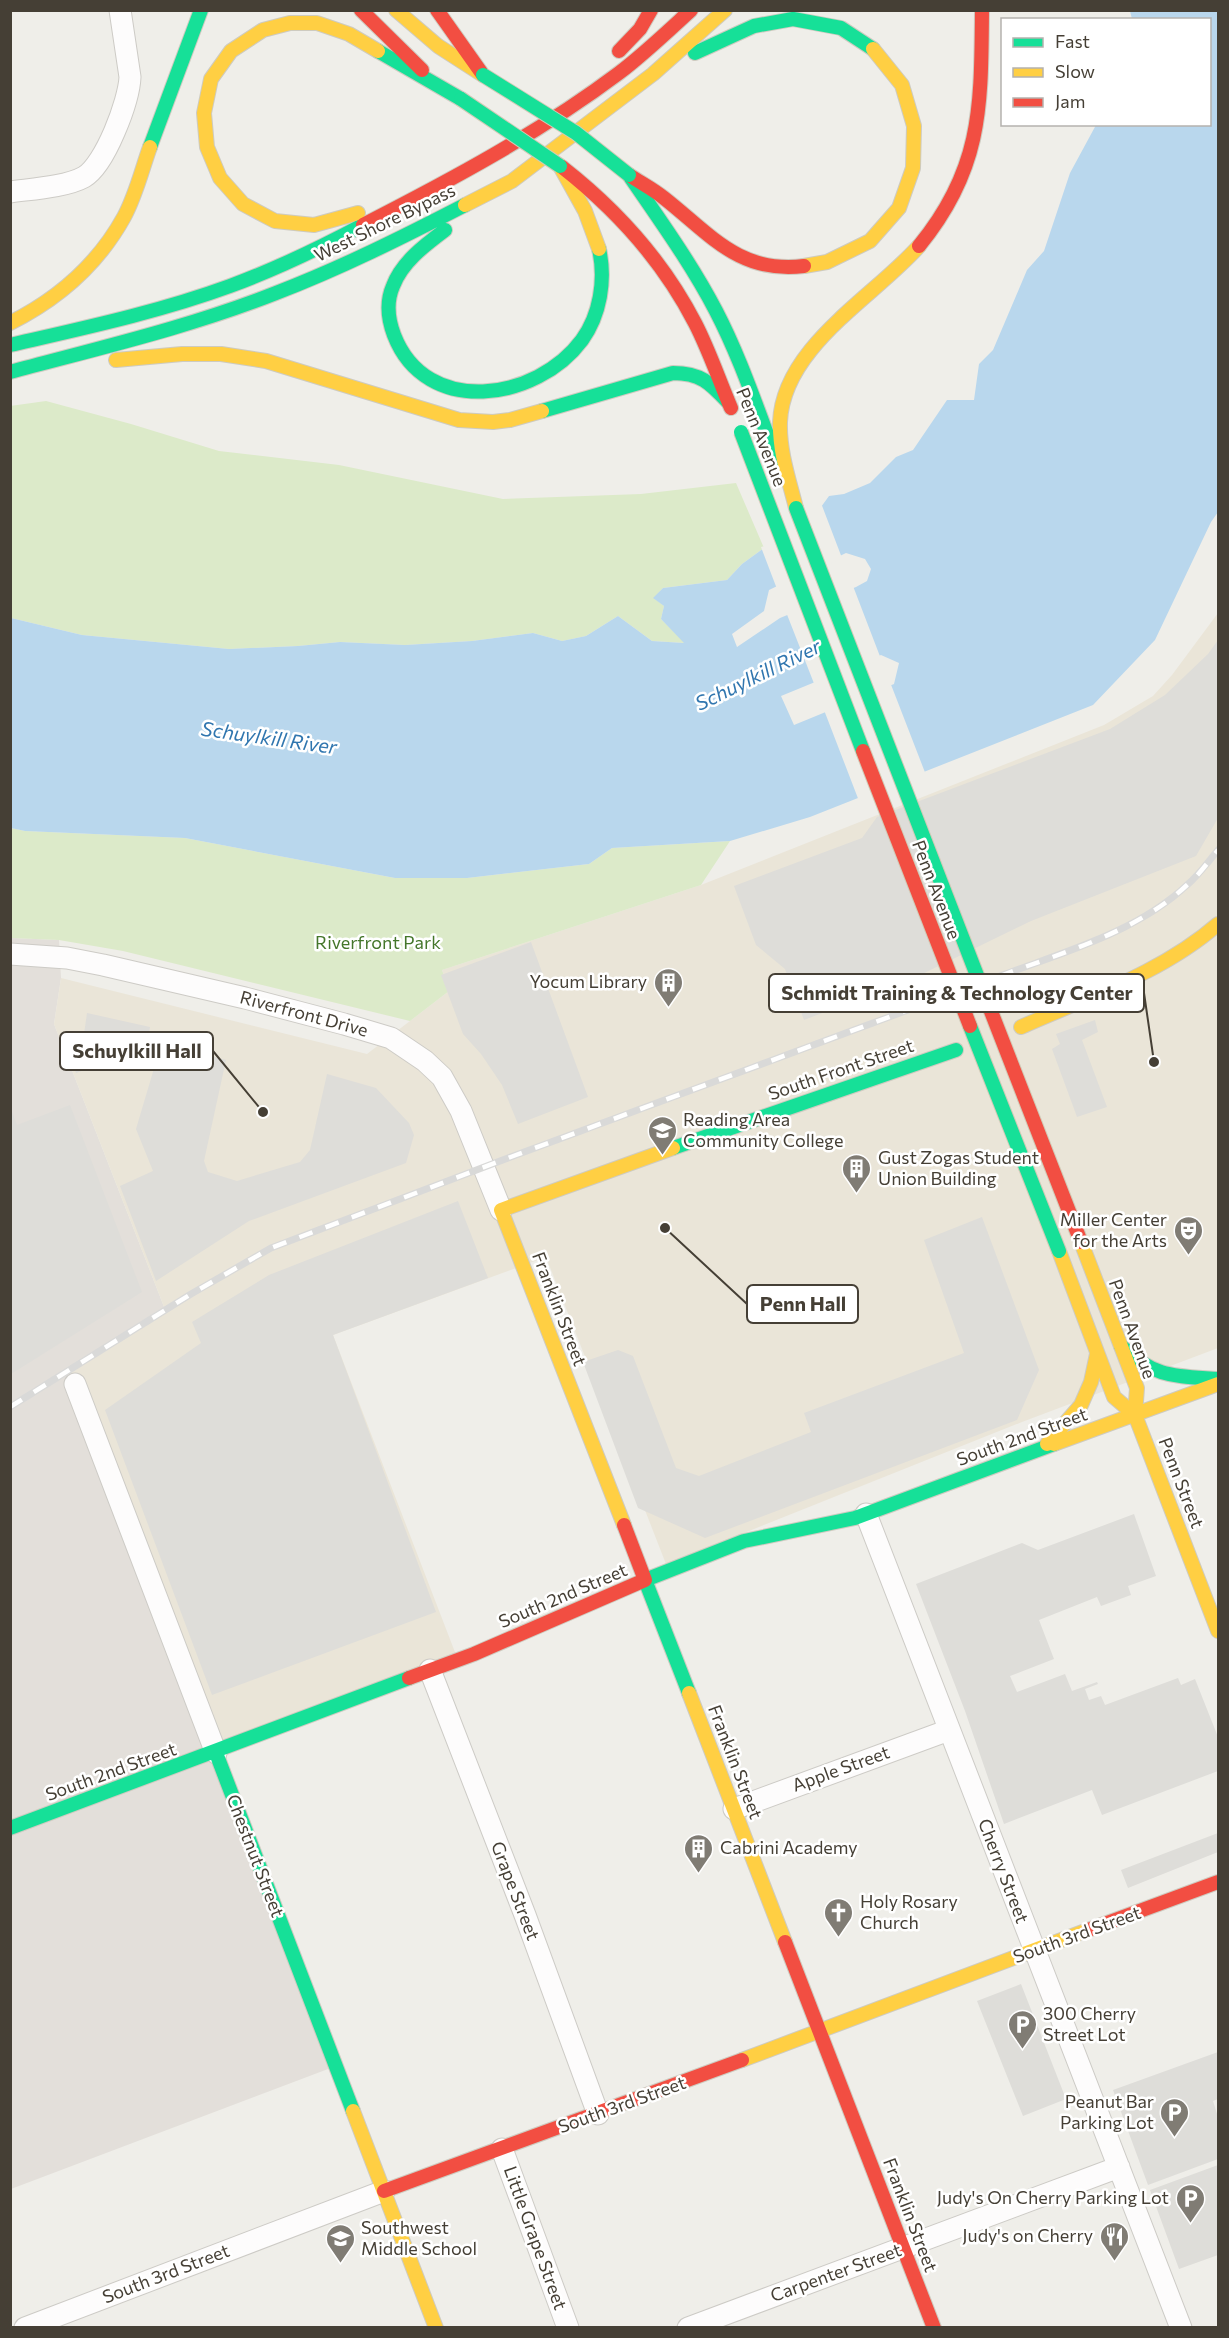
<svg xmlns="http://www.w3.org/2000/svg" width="1229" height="2338" font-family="Commissioner,sans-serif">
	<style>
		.industrial { fill: #e3dfda }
		.education { fill: #eae5d8 }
		.green { fill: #dceac9 }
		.parking { fill: #deddd9 }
		.water { fill: #b9d7ed; fill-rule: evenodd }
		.pier { fill: #efeee9 }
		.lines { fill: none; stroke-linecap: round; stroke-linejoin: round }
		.street-casing { stroke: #cdcbc6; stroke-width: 23 }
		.fast-casing { stroke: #cecbc0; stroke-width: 16 }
		.slow-casing { stroke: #cecbc0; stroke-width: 16 }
		.jam-casing { stroke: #cecbc0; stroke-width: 16 }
		.street { stroke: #fdfcfc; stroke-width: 21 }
		.fast { stroke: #16e098; stroke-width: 14 }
		.slow { stroke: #ffcf43; stroke-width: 14 }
		.jam { stroke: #f24e42; stroke-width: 14 }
		.rail-casing { stroke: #d9d9d8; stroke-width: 7 }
		.rail { stroke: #fff; stroke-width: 4.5; stroke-dasharray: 14; stroke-linecap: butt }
		.fast-bridge-casing { stroke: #d1cab6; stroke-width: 16; stroke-linecap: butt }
		.jam-bridge-casing { stroke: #d1cab6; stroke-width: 16; stroke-linecap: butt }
		.fast-bridge { stroke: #16e098; stroke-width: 14 }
		.jam-bridge { stroke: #f24e42; stroke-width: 14 }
		.labels { text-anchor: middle; stroke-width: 5; stroke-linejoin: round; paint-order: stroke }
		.street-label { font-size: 18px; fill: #453f35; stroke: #fff }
		.park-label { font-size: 18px; fill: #44762a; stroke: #fff }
		.poi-label { font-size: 18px; fill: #453f35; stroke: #fff; text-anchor: start }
		.water-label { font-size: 20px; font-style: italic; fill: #3076af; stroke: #fff }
		.leader { fill: none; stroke: #453f35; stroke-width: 2 }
		.callout-dot { fill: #453f35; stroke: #fff; stroke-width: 2 }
		.callout { fill: #fff; stroke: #453f35; stroke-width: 2 }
		.callout-label { font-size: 20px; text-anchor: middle; font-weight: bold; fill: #453f35 }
	</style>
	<rect width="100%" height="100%" fill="#efeee9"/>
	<path class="industrial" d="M11 938 59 940 61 978 54 1024 166 1312 71 1372 336 2066 11 2189Z"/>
	<path class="education" d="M1218 613V1348L1022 1422 666 1564 546 1257 333 1335 458 1660 216 1753 70 1372 166 1312 54 1024 61 978 367 1054 449 991 442 970 701 885 1104 725 1153 696 1172 675Z"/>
	<path class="green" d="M46 401 131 424 219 451 339 465 503 499 641 494 736 483 764 548 742 564 727 580 663 588 654 598 664 606 661 619 685 643 652 641 618 616 586 636 562 641 533 633 472 641 405 645 340 642 298 646 229 649 82 635 11 618 10 406Z
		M11 828 25 831 185 838 395 878H467L589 864 612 848 730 841 701 885 442 970 449 991 410 1021 123 951 59 940 11 938Z"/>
	<path class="parking" d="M1218 640V818L1196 856 1031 921 914 978 804 1020 785 969 756 945 734 886 862 838 877 817 1110 729 1165 695 1208 654Z
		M531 942 588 1097 518 1124 502 1085 481 1054 463 1034 441 975Z
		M87 1013 150 1027 148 1039 226 1060 204 1161 208 1172 237 1181 300 1162 310 1150 327 1074 376 1088 409 1123 414 1135 406 1163 249 1221 156 1281 120 1186 153 1171 136 1129 155 1065 124 1055 76 1073 64 1042 84 1034Z
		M1095 1020 1098 1032 1082 1040 1107 1107 1077 1117 1052 1049 1060 1044 1056 1034Z
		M70 1105 142 1292 11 1374V1109L17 1125Z
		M458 1201 488 1278 333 1335 436 1612 212 1695 105 1410 201 1343 192 1322 269 1275Z
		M982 1217 1039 1370 1017 1420 705 1538 638 1508 583 1362 618 1350 633 1356 676 1468 699 1476 811 1432 804 1413 964 1353 924 1240Z
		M1134 1514 1156 1576 1128 1586 1131 1595 1101 1606 1097 1597 1039 1620 1054 1659 1010 1676 1017 1692 1065 1674 1072 1691 1097 1682 1098 1684 1085 1689 1089 1700 1101 1696 1105 1705 1178 1678 1181 1685 1195 1679 1218 1737V1771L1102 1815 1092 1790 1004 1824 965 1711 916 1584 1022 1543 1038 1550Z
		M1218 1833V1852L1128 1888 1121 1870Z
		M1021 1984 1066 2099 1023 2116 977 2001Z
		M1218 2052V2099L1213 2101 1218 2117V2159L1148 2185 1113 2090Z
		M1218 2165V2255L1179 2269 1150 2190Z"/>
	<path class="water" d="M1130 11H1218V512L1211 522 1155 640 1093 705 810 817 730 841 612 848 589 864 467 878H395L185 838 25 831 11 828V618L82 635 229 649 298 646 340 642 405 645 472 641 533 633 562 641 586 636 618 616 652 641 684 643 661 619 664 606 653 598 663 588 727 580 742 564 764 548 795 543 829 496 844 494 870 483 896 457 913 450 947 400H974L979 364 993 350 1027 270 1044 251 1070 173 1096 125 1210 124V20L1132 19ZM846 553 865 559 871 569 867 581 856 587 780 618 737 647 732 634 764 611 769 590ZM881 655 899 663 894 684 794 725 781 696Z"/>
	<path class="pier" d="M821 503 842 558 777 589 761 547 794 540Z
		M853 586 881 659 815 686 786 612Z
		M890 682 926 775 859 801 824 710Z"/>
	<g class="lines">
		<defs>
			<path id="street" d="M10 192C31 189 66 187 84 177 105 165 129 101 130 77L120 10
				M10 954 67 958 103 965 245 998 344 1024 391 1038 425 1061 442 1077 461 1111 501 1210
				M75 1384 216 1753
				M866 1514 1181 2328
				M430 1670 525 1915 598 2114
				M734 1809 949 1730
				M502 2149 568 2328
				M25 2328 384 2191
				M688 2328 1119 2167"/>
			<path id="fast" d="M378 51 461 99
				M695 53 754 26 793 19 841 28 873 49
				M150 147 201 10
				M629 175C659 219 691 263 716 311 742 361 759 415 780 468
				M445 230C425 245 402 262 393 286 386 302 388 319 394 335 426 418 537 401 582 340 600 315 606 280 599 249
				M10 345C84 328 159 312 230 286 276 269 320 248 363 225
				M10 372C99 348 190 327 276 293 341 268 403 237 465 205
				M542 411 673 373C701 373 710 383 728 402
				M673 1148 956 1050
				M1121 1346C1154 1378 1175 1376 1218 1379
				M689 1693 645 1580 744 1541 855 1518 1054 1444
				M216 1753 353 2111
				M10 1828 409 1678"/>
			<path id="slow" d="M396 10 438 46 483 75
				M560 166 585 211 599 249
				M465 205 512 181 653 74 725 10
				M358 213 314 225 275 221 243 204 220 178 207 147 204 113 211 79 231 51 263 30 290 23H317L349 34 378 51
				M804 266 827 262 870 241 899 208 913 168 914 126 902 85 873 49
				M10 323C58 299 98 264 124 217 136 195 142 169 150 147
				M116 360 182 354H221L266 361 459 420 493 422 510 420 542 411
				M796 508C789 480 779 451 780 422 783 347 874 297 919 246
				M1021 1027C1088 997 1162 973 1218 924
				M1081 1242 1137 1388 1135 1415 1218 1631
				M1059 1251 1114 1397 1135 1415
				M1047 1444 1081 1405 1091 1382 1097 1354
				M1054 1444 1218 1384
				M624 1525 501 1210 673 1148
				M689 1693 785 1942
				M742 2060 1088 1930
				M353 2111 436 2328"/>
			<path id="jam" d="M361 10 422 70
				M437 10 483 75
				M619 51 640 29 651 10
				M562 167C617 210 663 261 695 323 709 350 719 380 731 408
				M629 175C641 183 653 189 664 198 710 234 739 274 804 266
				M363 225C451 180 539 133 619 73 644 54 667 32 691 10
				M919 246C983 168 981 105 982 10
				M409 1678 474 1654 645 1580 624 1525
				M1088 1930 1218 1882
				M785 1942 934 2328
				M384 2191 742 2060"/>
		</defs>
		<use href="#street" class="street-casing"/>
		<use href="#fast" class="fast-casing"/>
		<use href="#slow" class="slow-casing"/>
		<use href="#jam" class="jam-casing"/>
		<use href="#street" class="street"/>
		<use href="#fast" class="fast"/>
		<use href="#slow" class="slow"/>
		<use href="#jam" class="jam"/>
		<defs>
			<path id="rail" d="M1000 976C1064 952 1137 932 1187 885 1199 875 1208 862 1218 850
				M10 1407 191 1294 271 1248 516 1155 935 1000"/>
		</defs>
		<use href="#rail" class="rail-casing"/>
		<use href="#rail" class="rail"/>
		<defs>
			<path id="fast-bridge" d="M483 75 576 133 629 175
				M461 99 560 166
				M741 432 863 751
				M796 508 985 996
				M970 1026 1059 1251"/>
			<path id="jam-bridge" d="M863 751 970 1026
				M985 996 1081 1242"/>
		</defs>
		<use href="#fast-bridge" class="fast-bridge-casing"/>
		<use href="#jam-bridge" class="jam-bridge-casing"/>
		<use href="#fast-bridge" class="fast-bridge"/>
		<use href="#jam-bridge" class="jam-bridge"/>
	</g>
	<defs>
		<symbol id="building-pin" viewBox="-11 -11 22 30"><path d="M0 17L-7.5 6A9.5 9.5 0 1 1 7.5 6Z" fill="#807c74" stroke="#fff"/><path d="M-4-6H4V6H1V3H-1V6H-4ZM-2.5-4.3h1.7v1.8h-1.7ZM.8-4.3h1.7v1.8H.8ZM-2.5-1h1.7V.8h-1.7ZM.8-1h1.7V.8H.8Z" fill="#fff"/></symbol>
		<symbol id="university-pin" viewBox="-11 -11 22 30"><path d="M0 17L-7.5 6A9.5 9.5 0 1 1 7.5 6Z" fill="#807c74" stroke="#fff"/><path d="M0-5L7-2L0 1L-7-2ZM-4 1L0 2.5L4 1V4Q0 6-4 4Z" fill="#fff"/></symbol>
		<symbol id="theatre-pin" viewBox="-11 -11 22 30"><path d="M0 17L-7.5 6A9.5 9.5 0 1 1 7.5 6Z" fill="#807c74" stroke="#fff"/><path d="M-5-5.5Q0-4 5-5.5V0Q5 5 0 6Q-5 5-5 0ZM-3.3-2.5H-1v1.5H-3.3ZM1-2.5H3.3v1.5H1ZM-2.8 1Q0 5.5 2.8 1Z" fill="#fff"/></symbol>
		<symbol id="church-pin" viewBox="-11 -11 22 30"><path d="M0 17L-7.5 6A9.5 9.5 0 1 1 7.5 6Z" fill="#807c74" stroke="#fff"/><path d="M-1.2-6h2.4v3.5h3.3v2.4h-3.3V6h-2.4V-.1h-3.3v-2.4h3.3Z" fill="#fff"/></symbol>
		<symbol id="parking-pin" viewBox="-11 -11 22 30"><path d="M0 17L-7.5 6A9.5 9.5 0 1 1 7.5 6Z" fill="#807c74" stroke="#fff"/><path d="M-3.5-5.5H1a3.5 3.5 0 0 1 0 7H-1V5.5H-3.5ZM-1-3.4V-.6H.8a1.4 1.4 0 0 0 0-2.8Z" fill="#fff"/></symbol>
		<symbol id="restaurant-pin" viewBox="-11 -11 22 30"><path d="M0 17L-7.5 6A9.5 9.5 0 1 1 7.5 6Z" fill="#807c74" stroke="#fff"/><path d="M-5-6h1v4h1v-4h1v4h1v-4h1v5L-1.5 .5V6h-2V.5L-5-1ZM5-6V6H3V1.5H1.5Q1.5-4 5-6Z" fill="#fff"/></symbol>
		<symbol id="school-pin" viewBox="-11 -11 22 30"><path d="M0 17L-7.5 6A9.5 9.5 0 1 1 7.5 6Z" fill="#807c74" stroke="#fff"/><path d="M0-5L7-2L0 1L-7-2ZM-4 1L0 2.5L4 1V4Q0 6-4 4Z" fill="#fff"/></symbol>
	</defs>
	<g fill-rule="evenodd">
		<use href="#building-pin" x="652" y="966" width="33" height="45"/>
		<use href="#university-pin" x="646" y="1114" width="33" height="45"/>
		<use href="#building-pin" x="840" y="1152" width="33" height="45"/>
		<use href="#theatre-pin" x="1172" y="1214" width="33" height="45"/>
		<use href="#building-pin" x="682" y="1832" width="33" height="45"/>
		<use href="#church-pin" x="822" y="1896" width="33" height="45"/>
		<use href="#parking-pin" x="1006" y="2008" width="33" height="45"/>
		<use href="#parking-pin" x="1158" y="2096" width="33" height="45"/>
		<use href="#parking-pin" x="1174" y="2182" width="33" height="45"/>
		<use href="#restaurant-pin" x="1098" y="2220" width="33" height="45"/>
		<use href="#school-pin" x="324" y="2222" width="33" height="45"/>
	</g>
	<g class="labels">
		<g class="street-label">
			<text transform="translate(385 223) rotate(-26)" y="6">West Shore Bypass</text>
			<text transform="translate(761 437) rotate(68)" y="6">Penn Avenue</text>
			<text transform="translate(936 890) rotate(69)" y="6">Penn Avenue</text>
			<text transform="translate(304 1014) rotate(15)" y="6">Riverfront Drive</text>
			<text transform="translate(841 1070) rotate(-19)" y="6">South Front Street</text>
			<text transform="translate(559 1309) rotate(69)" y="6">Franklin Street</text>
			<text transform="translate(1132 1329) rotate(70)" y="6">Penn Avenue</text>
			<text transform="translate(1022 1437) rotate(-20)" y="6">South 2nd Street</text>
			<text transform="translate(1181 1483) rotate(69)" y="6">Penn Street</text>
			<text transform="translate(563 1596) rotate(-23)" y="6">South 2nd Street</text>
			<text transform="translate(735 1762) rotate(69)" y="6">Franklin Street</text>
			<text transform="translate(841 1769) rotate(-20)" y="6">Apple Street</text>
			<text transform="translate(111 1772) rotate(-20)" y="6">South 2nd Street</text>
			<text transform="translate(255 1856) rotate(69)" y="6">Chestnut Street</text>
			<text transform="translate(1003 1871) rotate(69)" y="6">Cherry Street</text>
			<text transform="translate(515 1891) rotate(69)" y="6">Grape Street</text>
			<text transform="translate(1077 1935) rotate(-20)" y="6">South 3rd Street</text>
			<text transform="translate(622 2105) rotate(-20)" y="6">South 3rd Street</text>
			<text transform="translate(910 2215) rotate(69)" y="6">Franklin Street</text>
			<text transform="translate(535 2238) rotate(70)" y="6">Little Grape Street</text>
			<text transform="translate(836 2273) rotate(-20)" y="6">Carpenter Street</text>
			<text transform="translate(166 2274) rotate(-21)" y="6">South 3rd Street</text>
		</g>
		<g class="park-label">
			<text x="378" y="949">Riverfront Park</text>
		</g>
		<g class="poi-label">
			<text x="647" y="988" text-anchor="end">Yocum Library</text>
			<text x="683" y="1126">Reading Area<tspan x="683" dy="21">Community College</tspan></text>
			<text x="878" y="1164">Gust Zogas Student<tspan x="878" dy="21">Union Building</tspan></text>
			<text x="1167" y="1226" text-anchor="end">Miller Center<tspan x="1167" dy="21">for the Arts</tspan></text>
			<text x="720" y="1854">Cabrini Academy</text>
			<text x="860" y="1908">Holy Rosary<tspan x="860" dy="21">Church</tspan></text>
			<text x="1043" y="2020">300 Cherry<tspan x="1043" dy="21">Street Lot</tspan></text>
			<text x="1154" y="2108" text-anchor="end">Peanut Bar<tspan x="1154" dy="21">Parking Lot</tspan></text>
			<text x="1169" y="2204" text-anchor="end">Judy's On Cherry Parking Lot</text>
			<text x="361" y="2234">Southwest<tspan x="361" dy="21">Middle School</tspan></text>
			<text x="1093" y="2242" text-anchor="end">Judy's on Cherry</text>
		</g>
		<g class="water-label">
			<text transform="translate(758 675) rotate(-26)" y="7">Schuylkill River</text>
			<text transform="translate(269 738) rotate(8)" y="7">Schuylkill River</text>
		</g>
	</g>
	<path class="leader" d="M1154 1062L1144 993M263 1112L213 1051M665 1228L747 1304"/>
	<g class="callout-dot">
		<circle cx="1154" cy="1062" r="6"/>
		<circle cx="263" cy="1112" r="6"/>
		<circle cx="665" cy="1228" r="6"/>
	</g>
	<g class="callout">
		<rect x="769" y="974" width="375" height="38" rx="6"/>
		<rect x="60" y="1032" width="153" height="38" rx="6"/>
		<rect x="747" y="1285" width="111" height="38" rx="6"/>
	</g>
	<g class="callout-label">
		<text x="957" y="1000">Schmidt Training &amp; Technology Center</text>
		<text x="137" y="1058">Schuylkill Hall</text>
		<text x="803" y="1311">Penn Hall</text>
	</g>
	<rect width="1229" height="2338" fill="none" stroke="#453f35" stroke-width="24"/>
	<rect x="1001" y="18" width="210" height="108" fill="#ffffff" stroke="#b5b2ae" stroke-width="1.5"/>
	<rect x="1013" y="38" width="30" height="9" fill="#16e098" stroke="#b5b2ae" stroke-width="1.5"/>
	<text x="1055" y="48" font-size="18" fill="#453f35">Fast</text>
	<rect x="1013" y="68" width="30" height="9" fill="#ffcf43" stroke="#b5b2ae" stroke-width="1.5"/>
	<text x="1055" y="78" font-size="18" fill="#453f35">Slow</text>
	<rect x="1013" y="98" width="30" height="9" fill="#f24e42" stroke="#b5b2ae" stroke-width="1.5"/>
	<text x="1055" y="108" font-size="18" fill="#453f35">Jam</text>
</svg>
